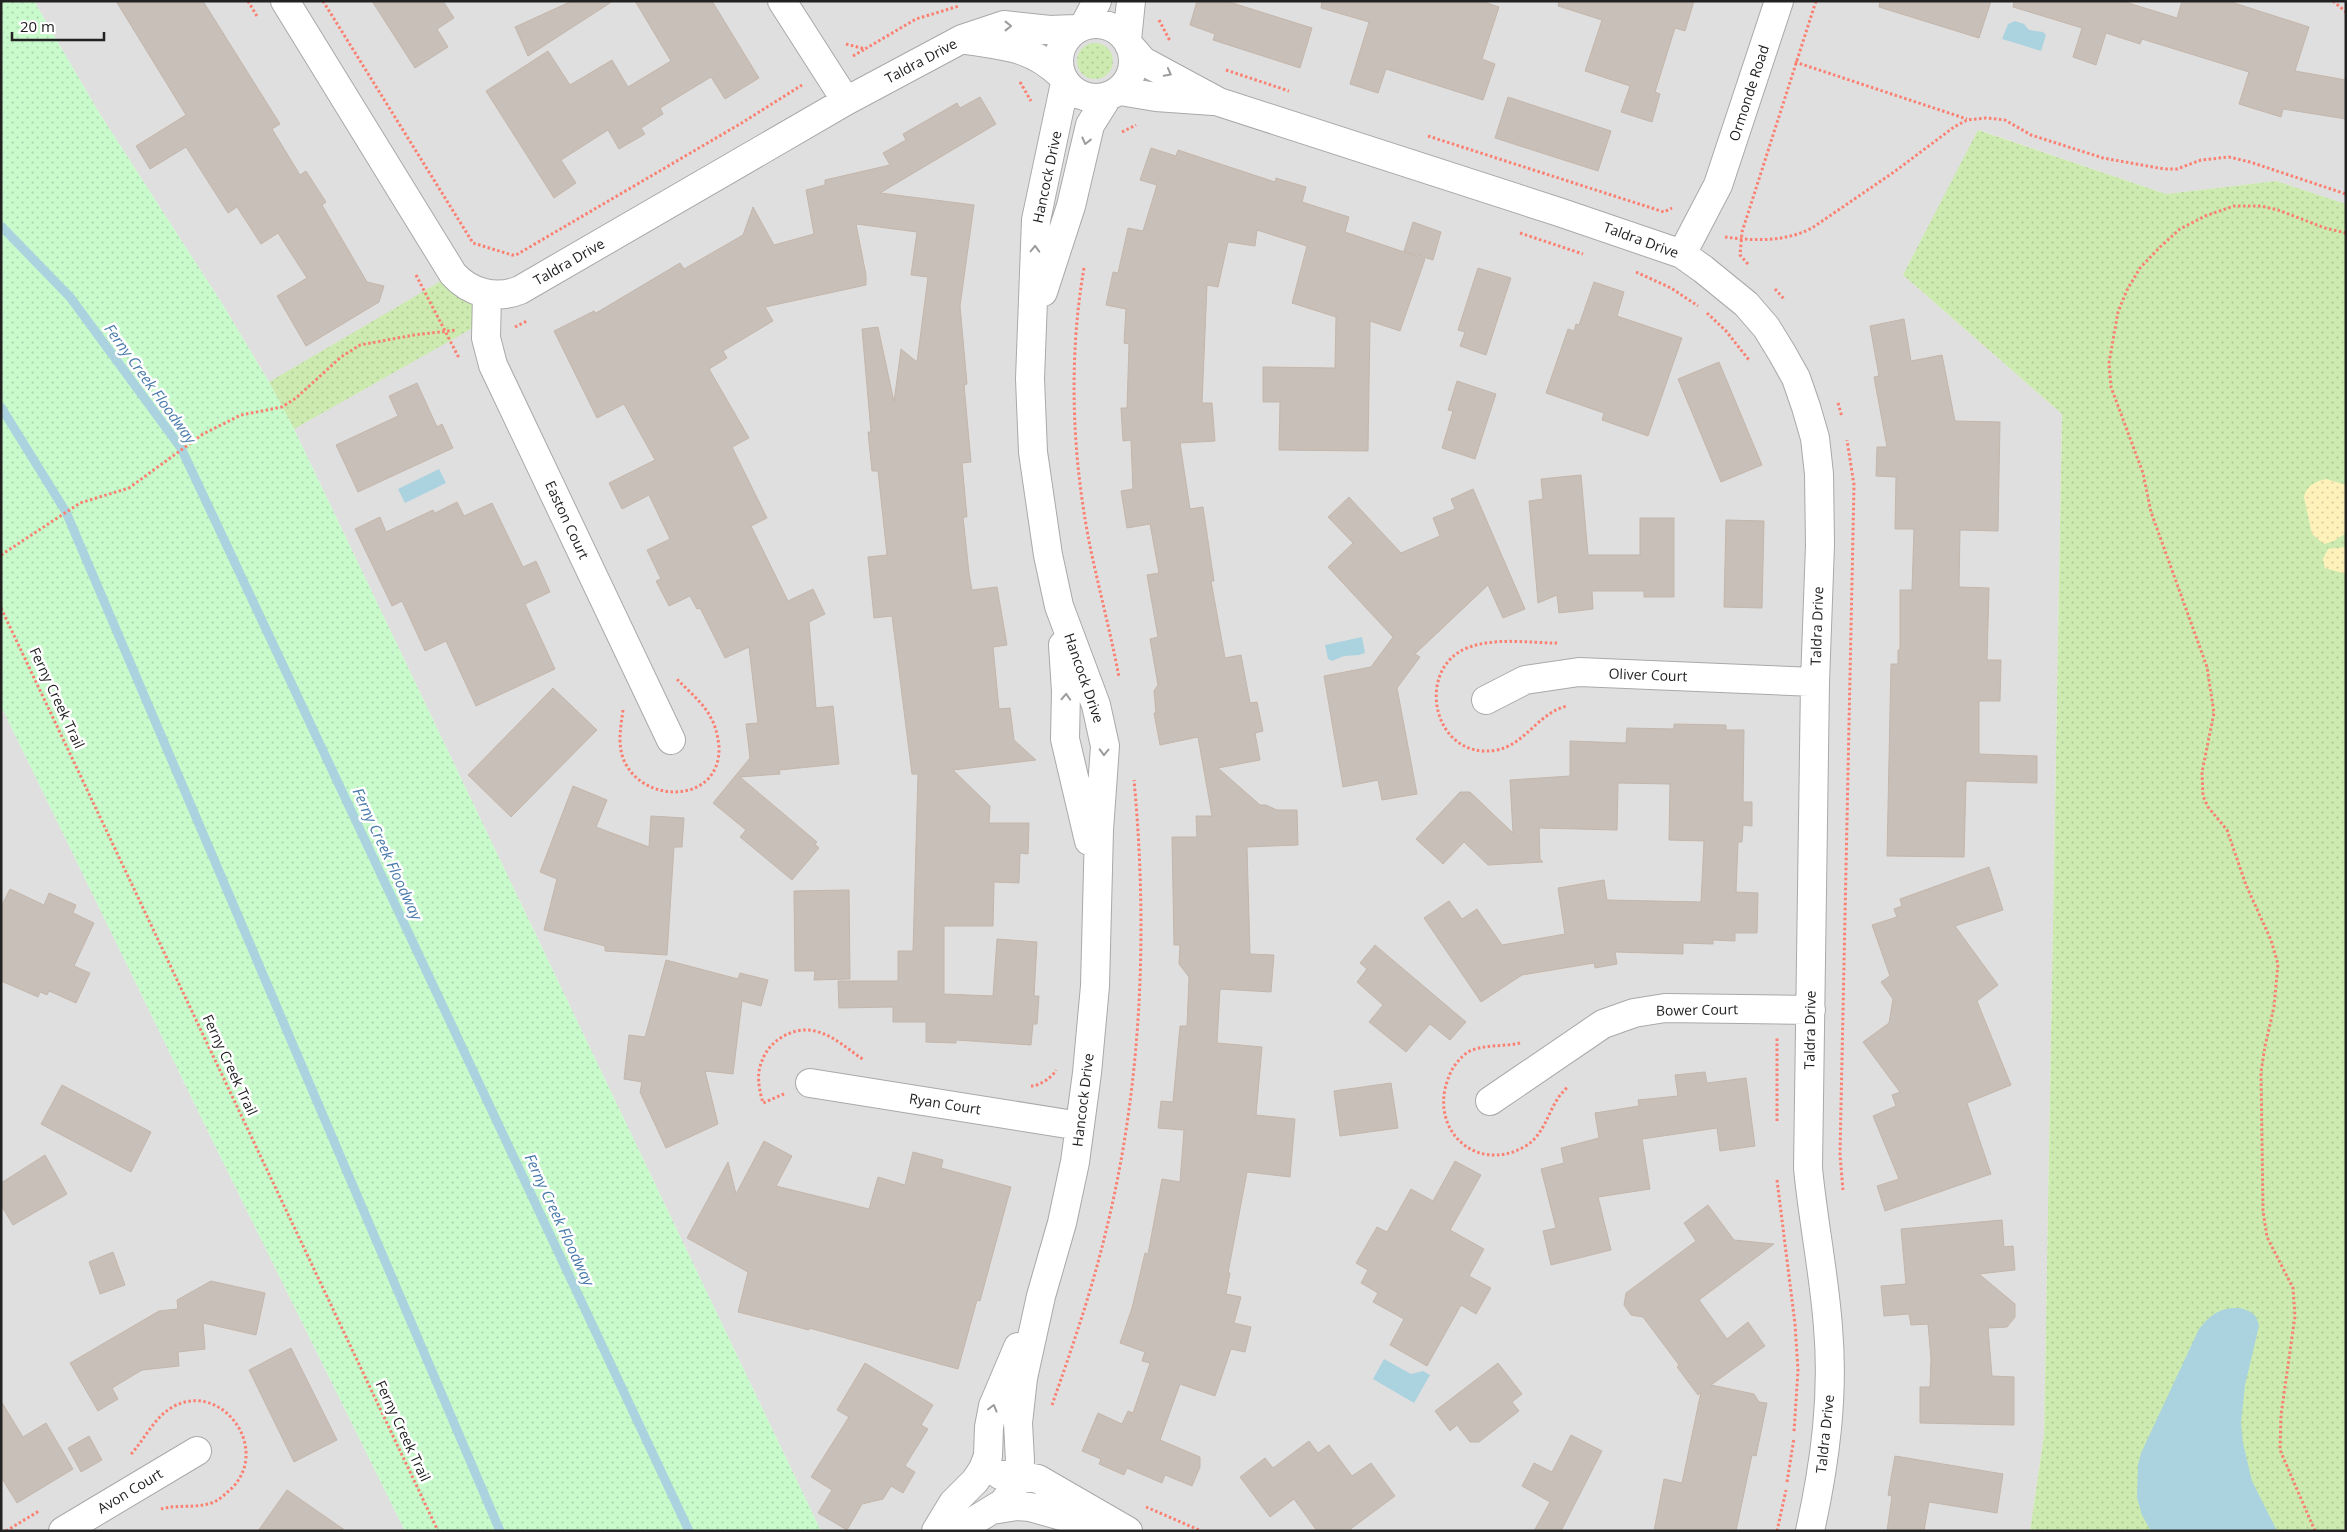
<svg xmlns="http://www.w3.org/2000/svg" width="2347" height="1532" font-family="'Open Sans',sans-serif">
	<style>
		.residential { fill: #e0dfdf }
		.grass { fill: url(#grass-dots) }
		.sand { fill: url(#sand-dots) }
		.park { fill: url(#park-dots) }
		.water { fill: #aad3df }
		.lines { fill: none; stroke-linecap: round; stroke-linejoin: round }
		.stream { stroke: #aad3df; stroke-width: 9 }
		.building { fill: #c7bfb8; stroke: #c4b6ab }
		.street-casing { stroke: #a9a9a9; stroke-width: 30 }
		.path { stroke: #fa8072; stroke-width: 3; stroke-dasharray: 2.5 2.5; stroke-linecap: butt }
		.street { stroke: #fff; stroke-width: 28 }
		.oneway { stroke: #9c9c9c }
		.labels { text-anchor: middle; stroke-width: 5; stroke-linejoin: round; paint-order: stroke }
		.street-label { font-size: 14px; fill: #222; stroke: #fff }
		.water-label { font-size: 15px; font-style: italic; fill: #4a7aab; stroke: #fff }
	</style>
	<defs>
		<pattern id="grass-dots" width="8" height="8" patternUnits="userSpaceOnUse" patternTransform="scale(1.25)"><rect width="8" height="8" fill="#cdebb0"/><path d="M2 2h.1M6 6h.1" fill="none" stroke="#b0c997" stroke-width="1.8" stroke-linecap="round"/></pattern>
		<pattern id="sand-dots" width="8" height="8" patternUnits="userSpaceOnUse" patternTransform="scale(1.25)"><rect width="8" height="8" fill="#fff1ba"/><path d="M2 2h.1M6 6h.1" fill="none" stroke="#dacea0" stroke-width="1.8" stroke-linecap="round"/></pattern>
		<pattern id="park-dots" width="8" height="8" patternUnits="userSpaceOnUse" patternTransform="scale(1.25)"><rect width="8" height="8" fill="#c8facc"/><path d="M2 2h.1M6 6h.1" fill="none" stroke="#acd6af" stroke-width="1.8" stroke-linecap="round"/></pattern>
	</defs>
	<rect width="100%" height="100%" fill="#f2efe9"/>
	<path class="residential" d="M34 1H2346V204L2276 181 2166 194 1979 130 1903 275 2062 414 2044 1435 2030 1531H821L294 429 269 382 223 305 98 111Z
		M1 706 219 1154 405 1531H1Z"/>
	<path class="grass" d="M1077 61a18 18 0 1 1 36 0a18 18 0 1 1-36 0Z
		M1978 130 2166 194 2276 181 2346 204V1531H2030L2044 1435 2062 414 1903 275Z
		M453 274 485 321 294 429 269 382Z"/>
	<path class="sand" d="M2326 479 2346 485V533L2334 541 2324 544 2312 534 2304 497C2306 486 2316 481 2326 479Z
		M2346 547V574L2325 568 2323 559 2328 549Z"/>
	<path class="park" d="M1 1H34L98 111 223 305 269 382 294 429 821 1531H405L219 1154 1 706Z"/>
	<path class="water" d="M2015 21 2024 24 2029 30 2043 32 2046 35 2041 51 2002 39 2008 24Z
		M439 469 446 483 405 503 398 489Z
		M1362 637 1365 653 1359 655 1344 656 1332 661 1328 659 1325 645Z
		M2240 1308C2251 1311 2257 1314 2259 1326L2245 1385 2241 1423 2243 1443 2252 1481 2277 1531H2151L2142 1515 2137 1498 2138 1465 2141 1453 2199 1329C2211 1314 2220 1307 2240 1308Z
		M1384 1359 1411 1374 1423 1371 1430 1375 1414 1403 1373 1379Z"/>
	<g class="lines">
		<path class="stream" d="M1 226 70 297 181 448 689 1531
			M1 407 66 512 500 1531"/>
	</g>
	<path class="building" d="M116 1H203L280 124 272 129 300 175 306 171 326 202 322 205 367 282 384 286 379 302 306 346 277 296 307 278 278 233 261 244 237 207 228 213 186 147 150 169 136 146 186 115Z
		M372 1H443L454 18 437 29 448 47 415 68Z
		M572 1H613L528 56 515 27Z
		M635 1H712L759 78 725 99 711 77 660 108 663 114 641 128 645 134 619 149 608 130 561 160 576 183 554 198 486 91 548 51 570 85 612 60 628 87 671 61Z
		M1197 1H1226L1312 28 1300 68 1213 40 1215 34 1190 25Z
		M1322 1H1481L1499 7 1482 59 1495 64 1483 100 1386 69 1378 93 1350 84 1369 22 1321 8Z
		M1559 1H1694L1685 31 1675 28 1655 92 1660 94 1652 122 1621 112 1630 86 1585 71 1602 20 1558 6Z
		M1880 1H1991L1979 38 1879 7Z
		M2014 1H2122L2177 18 2182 1H2228L2309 27 2295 71 2346 80V119L2283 109 2281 117 2239 104 2249 72 2142 39 2140 44 2106 33 2096 65 2073 57 2082 28 2013 7Z
		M980 97 996 124 880 193 974 205 960 306 967 384 964 385 971 462 962 463 967 517H963L969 573 972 590 997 587 1007 645 993 647 999 709 1010 708 1014 740 1036 760 953 770 990 806 989 823H1029L1028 854 1020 853 1019 883 994 882 993 926H944V994L993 996 997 939 1037 942 1034 996H1039L1037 1024H1033L1031 1045 956 1040V1043L926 1042V1022H893V1007L839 1008 838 981H898V951H913L918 774H912L892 616 874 618 868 557 887 555 878 471H872L868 432H871L862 329 878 327 894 402 901 349 917 362 928 277 911 275 917 232 856 224 866 275V285L765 307 773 321 723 351 727 358 709 369 749 438 732 447 767 518 751 526 788 601 813 589 825 614 809 622 816 708 833 706 839 764 779 770 780 774 740 777 817 842 815 844 819 848 792 880 740 837 746 830 713 803 750 758 746 724 758 723 749 647 725 658 700 608 697 609 690 596 669 606 656 581 661 579 647 550 670 539 649 495 622 509 609 483 655 460 624 404 597 418 554 331 594 311 596 313 680 263 684 269 743 235 753 207 774 245 814 234 806 190 825 185V180L890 165 883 153 906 140 903 134 957 103 960 108Z
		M1508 97 1611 131 1598 171 1495 138Z
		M1151 148 1176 156 1178 150 1275 182 1276 178 1306 187 1302 202 1349 217 1345 232 1425 259 1400 331 1370 321 1368 451 1279 450 1280 402H1263V367L1335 368 1336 317 1292 303 1307 246 1257 230 1255 246 1228 242 1218 287 1207 285 1202 403H1212L1215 441 1180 443 1190 509 1203 507 1214 581H1211L1225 658 1241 655 1250 703 1257 702 1263 731 1255 733 1260 760 1218 768 1260 805H1266L1277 810H1297L1298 845 1247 847 1250 954 1274 955 1271 992 1220 989 1217 1043 1262 1047 1256 1115 1295 1119 1290 1177 1247 1172 1228 1273H1230L1226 1294 1241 1297 1234 1323 1251 1327 1245 1352 1231 1349 1215 1396 1180 1384 1160 1440 1200 1457V1467L1192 1486 1165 1475 1162 1483 1127 1468 1124 1475 1099 1464 1101 1459 1082 1451 1098 1413 1122 1424 1128 1411 1133 1413 1150 1363 1142 1361 1145 1352 1120 1343 1132 1308 1145 1253 1148 1254 1162 1179 1180 1182 1184 1130 1158 1128 1161 1101 1173 1102 1180 1026H1187L1189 977 1179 964 1180 945H1174L1172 837H1197L1196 816H1212L1198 737 1160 745 1154 713H1156L1154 691 1158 685 1150 639 1158 637 1147 575 1159 573 1150 524 1127 528 1121 491 1133 489 1131 440 1123 441 1121 408H1127L1129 344 1124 343 1126 309 1106 305 1113 272 1118 273 1128 228 1143 231 1157 185 1140 180Z
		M1413 222 1441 232 1433 260 1404 251Z
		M1478 268 1511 278 1486 355 1460 346 1465 332 1458 330Z
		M1594 282 1624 292 1617 316 1682 338 1648 436 1602 420 1604 413 1546 393 1568 329 1574 331 1576 324 1579 325Z
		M1904 319 1911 361 1942 355 1955 421 2000 422 1998 531 1960 530 1959 587 1989 588 1987 660H2001L2000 701H1979V754L2037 756V783L1966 781 1964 857 1887 856 1891 664H1898V650H1900V590H1912L1914 529H1895L1896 477 1876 476 1877 447H1887L1874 377 1879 376 1870 326Z
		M1719 362 1762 465 1721 482 1678 379Z
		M1457 381 1496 394 1475 459 1442 448 1453 411 1448 410Z
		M417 383 437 427 442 424 453 448 358 492 336 445 398 416 389 396Z
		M1581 475 1588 555H1640V518H1674V597H1644V591H1592L1593 609 1559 613 1557 595 1538 603 1529 501 1543 499 1541 479Z
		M1473 489 1525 609 1503 618 1488 585 1415 654 1420 657 1397 688 1417 794 1382 800 1378 780 1343 787 1324 676 1371 667 1393 637 1328 567 1353 543 1328 517 1349 497 1401 553 1440 536 1433 518 1455 509 1451 499Z
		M457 502 464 516 492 503 523 567 536 561 550 592 525 604 555 669 476 706 446 641 425 651 402 601 392 606 355 529 380 517 386 532 433 510 435 513Z
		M1726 520 1764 521 1762 608 1724 607Z
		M553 688 597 730 511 817 468 775Z
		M1674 724 1726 725V730H1744L1743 802H1752V826L1743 825 1742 842H1738L1736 892 1758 893 1757 933H1735V941L1713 940V944L1683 943V954L1615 952 1617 964 1595 968 1594 963 1522 975 1481 1002 1424 918 1449 901 1462 919 1477 909 1502 945 1565 934 1558 888 1604 880 1607 900 1701 902 1704 841 1669 840 1670 784 1618 783 1617 830 1539 828 1540 859 1543 862 1488 865 1464 842 1443 864 1416 839 1460 792H1470L1513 833 1510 780 1570 776V741L1626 743 1627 728 1674 729Z
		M573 786 607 800 596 827 649 847 651 816 684 818 682 847H674L667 955 605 951V946L544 930 557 879 540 872Z
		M1989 867 2003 910 1955 926 1998 985 1977 1001 2011 1085 1967 1103 1991 1174 1885 1211 1877 1186 1899 1179 1873 1116 1896 1106 1892 1095 1900 1092 1863 1042 1889 1023 1893 999 1881 982 1890 976 1872 925 1897 917 1894 909 1902 906 1900 899Z
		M10 889 44 905 49 893 76 905 73 913 94 923 74 966 90 973 76 1003 49 991 47 995 40 992 38 997 1 981V907Z
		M849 890 850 979 814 980 815 971H795L794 891Z
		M1375 945 1466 1022 1450 1040 1430 1024 1406 1052 1369 1022 1383 1005 1357 982 1367 969 1360 963Z
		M666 960 738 979 740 973 768 980 761 1006 742 1001 733 1074 705 1071 718 1124 666 1148 640 1092 642 1082 624 1079 629 1035 645 1037Z
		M1705 1072 1707 1083 1746 1078 1755 1146 1720 1151 1717 1128 1642 1139 1650 1189 1598 1197 1611 1250 1551 1265 1543 1231 1556 1228 1541 1169 1564 1163 1561 1148 1599 1138 1595 1113 1639 1106 1638 1100 1678 1096 1675 1075Z
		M1391 1083 1398 1128 1340 1136 1334 1091Z
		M62 1085 151 1132 131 1172 41 1124Z
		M764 1141 792 1156 776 1186 869 1209 878 1177 905 1185 913 1152 943 1160 941 1168 1011 1187 980 1301 977 1300 958 1369 809 1328V1330L738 1312 748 1272 687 1238 728 1162 736 1194Z
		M45 1155 67 1194 13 1225 1 1205V1183Z
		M1455 1161 1481 1175 1450 1230 1484 1249 1469 1276 1491 1288 1476 1314 1461 1305 1427 1366 1390 1345 1404 1319 1373 1302 1378 1293 1361 1283 1368 1270 1356 1263 1377 1227 1387 1232 1411 1189 1433 1201Z
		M1708 1205 1734 1240 1774 1244 1699 1300 1727 1339 1748 1322 1765 1346 1711 1385 1754 1394 1759 1402 1767 1403 1756 1456 1752 1455 1736 1531H1654L1664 1479 1682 1483 1701 1392 1698 1395 1677 1367 1679 1365 1643 1317 1631 1315 1624 1305 1626 1293 1696 1241 1684 1223Z
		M2002 1220 2004 1247 2013 1246 2015 1270 1979 1274 2015 1304V1317L2007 1327 1988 1328 1992 1376 2014 1377V1425L1920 1423V1387H1930L1931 1359 1928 1324 1911 1325 1909 1314 1884 1316 1881 1286 1906 1284 1901 1229Z
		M113 1252 125 1285 100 1294 89 1262Z
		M211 1281 265 1293 256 1335 203 1323 205 1349 178 1352 179 1366 142 1370 112 1388 118 1399 98 1411 70 1363 159 1311 178 1309 177 1300Z
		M291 1348 337 1440 294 1462 249 1370Z
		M865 1363 933 1405 921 1425 928 1429 905 1466 915 1472 903 1493 891 1486 883 1499 862 1504 847 1530 818 1513 832 1490 811 1477 849 1417 837 1410Z
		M1498 1363 1522 1394 1512 1402 1519 1411 1479 1442H1470L1457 1425 1450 1431 1435 1411Z
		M1 1401 23 1437 46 1423 73 1469 17 1503 1 1477Z
		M1571 1435 1602 1451 1561 1531H1534L1550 1502 1522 1486 1534 1463 1552 1472Z
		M89 1436 102 1460 81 1472 68 1448Z
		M1309 1441 1318 1453 1329 1445 1352 1476 1371 1463 1395 1496 1348 1531H1317L1294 1499 1270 1517 1240 1477 1265 1458 1273 1468Z
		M1895 1456 2003 1474 1997 1513 1929 1502 1924 1531H1887L1892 1496 1888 1495Z
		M287 1490 346 1531H258Z"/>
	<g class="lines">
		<defs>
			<path id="street" d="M285 1 453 274C470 293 496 300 520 290L846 101 962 39 1004 25 1050 30 1075 29
				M782 1 846 101
				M1059 61a37 37 0 1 1 74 0a37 37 0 1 1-74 0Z
				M1085 24 1097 1
				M966 40C1004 46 1030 46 1060 74
				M1127 40 1131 1
				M1129 45 1143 61 1219 102 1559 212 1682 254 1703 269 1746 304 1766 327 1782 353 1796 378 1806 407 1815 438 1819 474 1820 545 1815 682 1808 1168C1813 1221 1824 1273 1828 1327 1834 1396 1825 1463 1810 1531
				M1120 91 1156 97 1213 101
				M1682 254 1718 185 1779 1
				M1043 292 1071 206 1090 125 1107 98
				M487 294 486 338 493 365 671 740
				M1063 645 1066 691 1065 739 1089 841
				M1486 700 1525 680 1579 672 1815 682
				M810 1083 1080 1126
				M1490 1101 1603 1024 1634 1013 1665 1008 1811 1010
				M1000 1475H1017L1038 1479 1128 1531
				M992 1510 1017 1506 1030 1507 1104 1528
				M63 1531 197 1451
				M936 1531 953 1503 975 1481 983 1469 988 1456 989 1427 993 1406 1018 1347
				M961 1531 967 1525 1003 1503 1012 1491 1017 1475 1020 1461 1018 1423 1023 1378 1041 1296 1062 1223 1075 1162 1087 1073 1095 986 1099 830 1105 746 1096 705 1059 606 1048 555 1033 452 1030 379 1036 220 1065 83"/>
		</defs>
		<use href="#street" class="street-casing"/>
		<path class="path" d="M248 1 258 18
			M323 1 473 243 512 255H516L740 124 802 85
			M2333 1 2346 12
			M1159 20 1170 41
			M846 44 865 49 916 19 959 6
			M853 56 865 49
			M1795 62 1967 119
			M1226 70 1289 91
			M1020 82 1031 101
			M1122 132 1136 125
			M1428 136 1664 212 1672 208
			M1520 233 1583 254
			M1725 237C1755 241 1785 242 1812 228L1894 172 1954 127 1967 120 1986 118 2005 120 2031 135 2103 158 2164 169H2177L2201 160 2229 157 2250 162 2346 194
			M1748 264 1740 255 1742 232 1816 1
			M1084 268C1068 360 1072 459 1091 551 1100 593 1111 635 1119 677
			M1636 272 1671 288 1698 306
			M416 275 459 358
			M1775 289 1784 299
			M1707 313 1726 331 1749 360
			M515 327 527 321
			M1838 403 1842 417
			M1 555 80 503 129 488 203 434 241 415 282 407 296 398 341 357 360 345 414 335 457 330
			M1 608 438 1531
			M1557 643C1529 643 1494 637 1467 648 1414 669 1433 762 1497 750 1526 744 1538 713 1567 706
			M623 710C621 725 618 740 622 755 637 805 721 806 719 747 718 737 716 727 711 718 703 702 688 691 676 678
			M1520 1043C1503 1047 1483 1044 1468 1052 1459 1058 1451 1069 1448 1079 1429 1129 1475 1174 1524 1147 1548 1134 1548 1103 1568 1087
			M1031 1086C1039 1086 1052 1078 1056 1070
			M784 1094 763 1103C759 1089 756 1074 762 1061 769 1040 794 1026 815 1031 835 1036 847 1049 864 1060
			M1777 1121V1037
			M1777 1180 1795 1324 1798 1370 1794 1432
			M1843 1190 1840 1155 1854 485 1847 440
			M1052 1405C1072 1348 1092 1290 1106 1231 1142 1085 1148 930 1134 780
			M131 1454C145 1439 153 1419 171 1408 219 1378 272 1447 232 1488 226 1493 221 1499 214 1502 197 1509 178 1504 161 1509
			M1787 1482 1794 1438
			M1146 1507 1201 1531
			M6 1531 39 1511
			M1777 1531 1786 1490
			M2315 1531 2280 1450 2281 1415 2295 1316 2293 1288 2267 1237 2263 1211 2261 1072 2265 1046 2274 1007 2278 964 2271 940 2246 885 2227 830 2208 807 2203 796 2202 772 2214 713 2207 667 2151 512 2143 473 2111 387 2109 363 2118 312 2127 290 2140 268 2160 247 2180 229 2205 216 2234 206H2261L2278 210 2325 228 2346 233"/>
		<use href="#street" class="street"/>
	</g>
	<defs><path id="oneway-chevron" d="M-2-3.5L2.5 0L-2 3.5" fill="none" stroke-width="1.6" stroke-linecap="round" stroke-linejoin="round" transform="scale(1.25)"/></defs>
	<g class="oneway">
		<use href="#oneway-chevron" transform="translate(1008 26)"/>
		<use href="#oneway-chevron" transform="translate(1168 73) rotate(28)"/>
		<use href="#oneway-chevron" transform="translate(1086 141) rotate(104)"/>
		<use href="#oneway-chevron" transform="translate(1035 249) rotate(-88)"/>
		<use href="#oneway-chevron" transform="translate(1066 697) rotate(-87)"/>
		<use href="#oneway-chevron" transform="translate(1104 752) rotate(91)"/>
		<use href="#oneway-chevron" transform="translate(993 1408) rotate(-75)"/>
	</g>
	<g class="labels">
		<g class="street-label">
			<text transform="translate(921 61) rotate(-28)" y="5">Taldra Drive</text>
			<text transform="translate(1749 93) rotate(-72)" y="5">Ormonde Road</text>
			<text transform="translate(1047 177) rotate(-78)" y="5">Hancock Drive</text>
			<text transform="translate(1641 240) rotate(20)" y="5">Taldra Drive</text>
			<text transform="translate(569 262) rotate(-30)" y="5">Taldra Drive</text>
			<text transform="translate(567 520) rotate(65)" y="5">Easton Court</text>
			<text transform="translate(1817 626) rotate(-88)" y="5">Taldra Drive</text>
			<text transform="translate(1648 675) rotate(2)" y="5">Oliver Court</text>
			<text transform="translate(1084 678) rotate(71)" y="5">Hancock Drive</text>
			<text transform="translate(57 698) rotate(65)" y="5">Ferny Creek Trail</text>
			<text transform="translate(1697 1010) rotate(-1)" y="5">Bower Court</text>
			<text transform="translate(1810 1030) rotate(-89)" y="5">Taldra Drive</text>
			<text transform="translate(230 1065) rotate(65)" y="5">Ferny Creek Trail</text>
			<text transform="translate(1083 1100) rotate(-83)" y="5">Hancock Drive</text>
			<text transform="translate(945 1104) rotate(9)" y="5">Ryan Court</text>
			<text transform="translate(403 1431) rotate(65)" y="5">Ferny Creek Trail</text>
			<text transform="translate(1825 1434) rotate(-84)" y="5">Taldra Drive</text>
			<text transform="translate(130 1491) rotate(-31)" y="5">Avon Court</text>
		</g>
		<g class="water-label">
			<text transform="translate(150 384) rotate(54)" y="5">Ferny Creek Floodway</text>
			<text transform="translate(387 854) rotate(65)" y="5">Ferny Creek Floodway</text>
			<text transform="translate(559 1220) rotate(65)" y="5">Ferny Creek Floodway</text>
		</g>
	</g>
	<rect width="2347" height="1532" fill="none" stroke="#222222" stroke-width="5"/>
	<path d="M12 32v8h92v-8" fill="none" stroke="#222222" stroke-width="2.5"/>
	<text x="20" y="32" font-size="15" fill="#222222" stroke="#ffffff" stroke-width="4" paint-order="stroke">20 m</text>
</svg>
